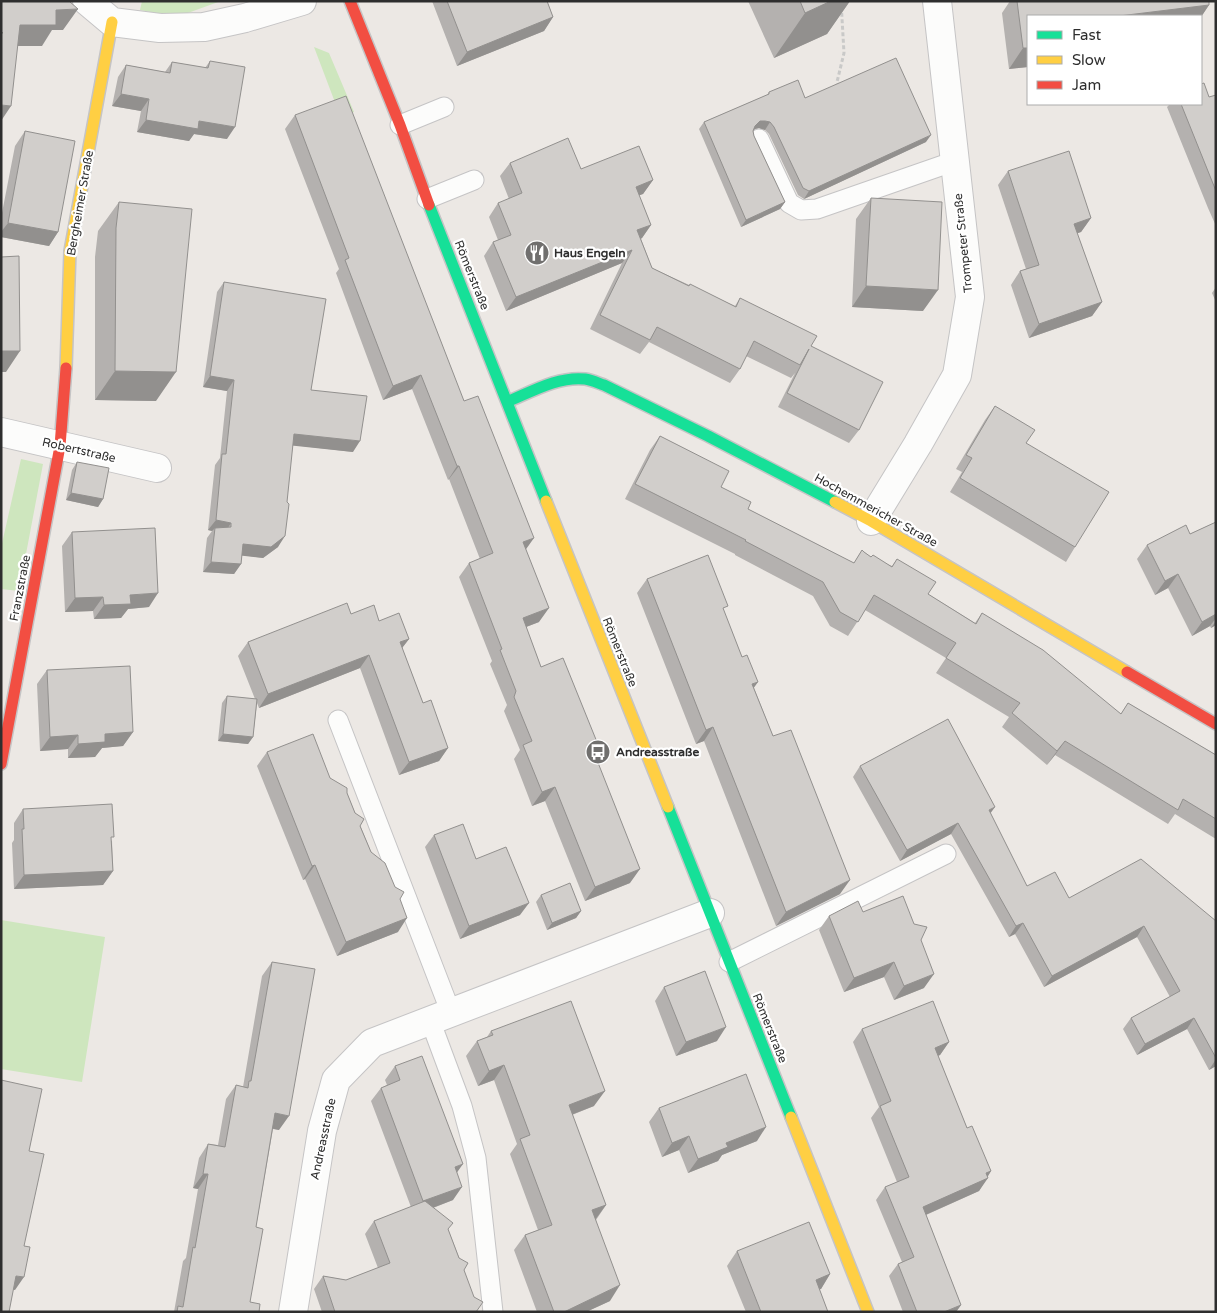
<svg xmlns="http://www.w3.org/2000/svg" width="1217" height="1313" font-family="'Varela Round',sans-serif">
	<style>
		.green { fill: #cee6be }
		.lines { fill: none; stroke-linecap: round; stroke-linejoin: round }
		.lane-casing { stroke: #c5c4c5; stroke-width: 21 }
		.street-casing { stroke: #c5c4c5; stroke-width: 30 }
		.fast-casing { stroke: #c5c4c5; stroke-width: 14 }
		.slow-casing { stroke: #c5c4c5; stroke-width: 14 }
		.jam-casing { stroke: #c5c4c5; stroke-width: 14 }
		.path { stroke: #c9c9c8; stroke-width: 3; stroke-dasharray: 4 2.5; stroke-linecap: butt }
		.lane { stroke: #fcfcfb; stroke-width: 19 }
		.street { stroke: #fcfcfb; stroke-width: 28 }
		.fast { stroke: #16e098; stroke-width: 11 }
		.slow { stroke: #ffcf43; stroke-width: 11 }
		.jam { stroke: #f24e42; stroke-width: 11 }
		.wall { fill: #b4b1af }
		.shaded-wall { fill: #92908e }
		.building { fill: #d1cecb; stroke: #92908e }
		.labels { text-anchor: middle; stroke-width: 4.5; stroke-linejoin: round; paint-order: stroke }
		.street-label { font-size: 12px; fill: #2e2e2e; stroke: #fff }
		.poi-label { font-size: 12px; font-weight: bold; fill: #2e2e2e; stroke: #fff; text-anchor: start }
	</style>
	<rect width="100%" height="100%" fill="#ece8e4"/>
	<path class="green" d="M142 1H221L185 14H161L140 10Z
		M314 47 329 53 354 112 343 116 336 105Z
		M21 459 43 464 19 591 1 589V548Z
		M1 920 105 937 82 1082 1 1069Z"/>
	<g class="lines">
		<defs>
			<path id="lane" d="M400 125 444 107
				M759 139 789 203 801 210 817 209 955 161
				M427 199 474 180
				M338 720 451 1013
				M729 962 946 854
				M430 1020 462 1106 476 1158 493 1312"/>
			<path id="street" d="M87 1 112 22 160 28 204 27 245 18 302 1
				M1 432 157 468
				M871 521 918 444 957 375 970 297 937 1
				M293 1312 322 1131 336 1080 372 1043 710 913"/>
			<path id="fast" d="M429 205 546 501
				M507 402C531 392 558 376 585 379 592 380 598 383 604 385L708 436 835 502
				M668 807 791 1117"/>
			<path id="slow" d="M66 368 70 251 112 22
				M546 501 668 807
				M835 502 871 521 1127 672
				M791 1117 868 1312"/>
			<path id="jam" d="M350 1 400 125 429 205
				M1127 672 1216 724
				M1 764 60 446 66 368"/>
		</defs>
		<use href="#lane" class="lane-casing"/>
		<use href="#street" class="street-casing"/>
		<use href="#fast" class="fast-casing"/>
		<use href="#slow" class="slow-casing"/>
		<use href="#jam" class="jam-casing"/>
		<path class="path" d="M839 87 837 82 844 53 841 1"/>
		<use href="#lane" class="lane"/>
		<use href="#street" class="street"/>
		<use href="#fast" class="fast"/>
		<use href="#slow" class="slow"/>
		<use href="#jam" class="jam"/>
	</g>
	<path class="wall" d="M432 1H547L553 17 544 31 457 66Z
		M748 1H850L827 34 774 58Z
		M1010 1H1209V5L1201 17V16H1028V67L1009 69 1002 13Z
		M210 61 227 139 194 134 189 141 137 132 141 111 112 106 118 77 126 65 165 72 172 62 205 68Z
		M769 92 805 98 926 142 804 199 798 195 769 134 765 130 759 128 755 129 753 131 754 136 785 202 780 209 741 227 699 129 704 122 767 95Z
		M1216 95V226L1208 208 1167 107 1170 104H1201L1209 97Z
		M295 115 464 401 526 549 539 622 526 627 541 667 599 747 595 753 630 883 585 901 545 801 532 806 514 759 520 750 504 711 507 705 490 664 492 661 459 577 469 563 480 559 449 479 448 480 412 389 383 400 336 273 339 269 285 129Z
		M25 131 58 232 49 246 1 237V218L15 146Z
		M510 163 581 169 653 180 643 194 639 195 651 225 642 238 641 239 652 268 735 306 740 298 811 346 859 430 849 443 778 407 795 373 791 378 746 356 740 369 730 383 649 342 640 354 590 329 622 263 506 311 484 256 493 242 498 240 489 217 498 203 509 199 500 176Z
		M1008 171 1091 218 1081 232 1077 233 1102 302 1092 316 1029 338 1011 285 1020 271 1026 269 998 185Z
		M871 198 923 311 852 307 856 219Z
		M119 202 156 401 95 400V257L98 231Z
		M224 282 311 390 353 452 293 445 278 547 263 558 242 555 241 564 234 574 203 572 207 538 212 531 208 530 215 465 220 458 227 391 203 387 217 292Z
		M1216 287V302L1212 293Z
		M995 406 1026 443 1075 547 1066 562 950 492 962 472 956 469 985 420Z
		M660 436 748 509 854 563 862 550 864 552 871 557 892 566 897 559 928 594 975 623 982 613 1121 714 1128 703 1216 755V839L1175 814 1168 824 1055 755 1047 765 1002 727 1009 717 936 673 946 658 865 610 848 636 830 626 813 596 735 555V554L625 499 650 450Z
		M77 462 103 499 98 507 66 500 72 470Z
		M1216 522V625L1211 628 1210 626 1192 636 1168 588 1155 595 1137 559 1147 545 1190 534Z
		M72 532 149 607 128 609 121 618 94 619 93 611 65 612 62 546Z
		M647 579 724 612 773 736 840 894 776 926 704 741 696 744 637 593Z
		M351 614 379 621 409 639 402 648 423 703 448 748 439 761 399 775 360 668 259 708 257 703 253 737 248 744 218 741 222 703 227 696 255 699 238 656 248 642Z
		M47 670 133 732 123 746 102 748 95 757 68 758V749L40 751 37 684Z
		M267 752 330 778 347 793 371 852 400 899 398 932 337 956 305 879 303 880 257 766Z
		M860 766 990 813 1027 886 1069 898 1216 921V1066L1209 1070 1187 1029 1137 1055 1123 1029 1131 1018 1170 997 1137 937 1044 987 1015 934 1009 937 951 834 900 861 853 777Z
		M23 809 112 841 113 871 103 885 14 889 12 843 14 840V823Z
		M434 835 476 859 520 915 460 939 425 847Z
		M541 895 581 911 576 918 547 930 536 902Z
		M863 912 914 924 921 940 924 988 894 1000 884 977 844 992 819 930 829 916Z
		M272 962 279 1130 273 1129 256 1227 250 1302 259 1312H174L183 1261 186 1258 198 1189 193 1188 199 1158 208 1144 218 1145 226 1099 236 1085 243 1087 262 976Z
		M664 987 717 1041 676 1056 655 1001Z
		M862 1029 949 1042 940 1055 938 1056 967 1128 991 1171 979 1191 926 1215 961 1305 956 1312H903L889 1276 898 1264 902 1262 876 1200 885 1187 897 1182 871 1118 879 1107 853 1042Z
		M491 1031 594 1106 572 1115 606 1205 596 1220 610 1301 586 1312H537L514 1250 525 1235 538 1230 510 1154 517 1144 494 1080 478 1086 466 1056 477 1041 487 1037Z
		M395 1066 457 1172 453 1200 433 1208 448 1229 464 1270 476 1312H322L314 1289 323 1276 346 1280 378 1268 365 1234 374 1221 411 1207 371 1101 381 1088 387 1085 385 1080Z
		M659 1108 757 1141 722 1155 718 1161 688 1173 679 1150 662 1157 649 1122Z
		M737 1251 830 1274 821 1289H819L828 1312H746L727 1266Z"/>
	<path class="shaded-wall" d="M831 1H850L827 34 774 58 805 13Z
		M1209 5 1201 17V16H1119Z
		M78 9 63 30H52L42 46H5L20 25 56 10Z
		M553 17 544 31 457 66 467 52Z
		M1023 48H1028V67L1009 69Z
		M121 94 149 99 141 111 112 106Z
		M1 105 11 106 1 121Z
		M146 120 199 121 235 127 227 139 194 134 189 141 137 132Z
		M760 121H765L770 122 765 130 759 128 755 129 750 133 755 126Z
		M931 135 926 142 804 199 809 191Z
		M653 180 643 194 626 200 636 187Z
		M785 202 780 209 741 227 746 220Z
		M1091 218 1081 232 1064 238 1074 224Z
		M8 223 58 232 49 246 1 237V232Z
		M651 225 642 238 628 244 637 230Z
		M632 250 622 263 506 311 516 297Z
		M866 286 938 290 923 311 852 307Z
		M1102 302 1092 316 1029 338 1039 324Z
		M1 351H20L6 372H1Z
		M115 371 176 372 156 401 95 400Z
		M421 375 412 389 383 400 393 386Z
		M210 376 234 380 227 391 203 387Z
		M294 434 360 441 353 452 287 445Z
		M457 466H459L449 479 448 480Z
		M71 493 103 499 98 507 66 500Z
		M216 520 231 523 224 534 215 528 212 531 208 530Z
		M285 536 278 547 263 558 236 555 243 544Z
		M534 538 524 552 523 542Z
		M211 562 241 564 234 574 203 572Z
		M1178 574 1168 588 1155 595 1165 581Z
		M158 593 149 607 128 609 121 618 94 619 104 605 130 595Z
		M103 597 93 611 65 612 75 598Z
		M549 608 539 622 513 632 523 618Z
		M1216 614V618L1210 626 1192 636 1202 622Z
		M1216 621V625L1211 628Z
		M409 639 399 652 400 642Z
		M369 655 360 668 259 708 268 694Z
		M758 682 748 696 752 684Z
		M713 727 704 741 696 744 706 730Z
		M133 732 123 746 102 748 95 757 68 758 78 744 105 734Z
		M223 734 253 737 248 744 218 741Z
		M78 735 68 749 40 751 50 737Z
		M1065 741 1055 755 1047 765 1057 751Z
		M599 747 589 761 593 750Z
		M448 748 439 761 399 775 409 762Z
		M555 787 545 801 532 806 542 792Z
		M995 807 987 818 989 810Z
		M958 823 951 834 900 861 907 850Z
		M315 865 305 879 303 880 312 866Z
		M640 869 630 883 585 901 595 887Z
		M113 871 103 885 14 889 24 875Z
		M850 880 840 894 776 926 786 912Z
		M529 903 520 915 460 939 469 926Z
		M581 911 576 918 547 930 552 923Z
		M407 918 398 932 337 956 346 942Z
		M1023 923 1015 934 1009 937 1016 926Z
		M1144 926 1137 937 1044 987 1052 976Z
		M894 962 884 977 844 992 854 978Z
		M934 974 924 988 894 1000 904 986Z
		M1194 1018 1187 1029 1137 1055 1145 1044Z
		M726 1027 717 1041 676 1056 686 1042Z
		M949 1042 940 1055 926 1060 935 1048Z
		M1216 1059V1066L1209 1070Z
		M504 1065 494 1080 478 1086 489 1071Z
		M605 1091 594 1106 558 1120 569 1105Z
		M275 1113 289 1116 279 1130 265 1127Z
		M766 1127 757 1141 722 1155 718 1161 688 1173 698 1159 726 1143Z
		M689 1136 679 1150 662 1157 672 1143Z
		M463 1164 453 1178 455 1167Z
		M991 1171 986 1179 988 1178 979 1191 914 1220 923 1207 986 1173Z
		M203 1174H208L198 1189 193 1188Z
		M462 1187 453 1200 414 1215 423 1201Z
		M606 1205 595 1220 592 1210Z
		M830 1274 821 1289 806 1294 816 1280Z
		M16 1276 24 1277 15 1290 7 1289Z
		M620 1285 610 1301 586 1312H564Z
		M961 1305 956 1312H944Z"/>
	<path class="building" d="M1 1H69L78 9 56 10V25H20L11 106 1 105V33H3L1 31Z
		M447 1H547L553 17 467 52Z
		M800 1H831L805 13Z
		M1017 1H1209V5L1119 16H1028V48H1023Z
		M896 58 931 135 809 191 803 188 774 127 770 122 765 121H760L755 126 753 131 754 136 785 202 746 220 704 122 769 94V92L798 80 805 98Z
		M210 61 245 67 235 127 199 121 198 129 146 120 149 99 121 94 126 65 170 73 172 62 208 68Z
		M1204 83 1209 97 1216 95V191L1181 104H1201V84Z
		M346 96 464 401 478 396 534 538 523 542 549 608 523 618 541 667 563 658 599 747 593 750 640 869 595 887 555 787 542 792 523 745 532 741 514 697 516 691 500 650 502 649 469 563 493 553 459 466H457L421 375 393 386 345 260 349 258 295 115Z
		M25 131 75 141 58 232 8 223Z
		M568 138 581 169 639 146 653 180 636 187 651 225 637 230 652 268 689 286 690 284 736 307 740 298 817 336 811 346 883 382 859 430 787 393 809 349 800 365 754 341 740 369 657 327 650 340 600 315 632 250 516 297 493 242 511 235 498 203 522 193 510 163Z
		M1069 151 1091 218 1074 224 1102 302 1039 324 1020 271 1039 265 1008 171Z
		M871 198 942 202 938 290 866 286Z
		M119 202 192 209 176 372 115 371 116 228Z
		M19 256 20 351H1V257Z
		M224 282 326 299 311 390 367 396 360 441 294 434 287 502 289 504 285 536 271 547 243 544 241 564 211 562 215 528 231 527V523L216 520 222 454H226L234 380 210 376Z
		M995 406 1035 430 1026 443 1109 492 1075 547 960 478 972 458 966 455Z
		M660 436 729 471 721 487 751 502 748 509 854 563 862 550 864 552 871 557 873 555 892 567 897 559 936 582 928 594 976 624 982 613 1043 650 1121 714 1128 703 1216 755V819L1183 799 1178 810 1065 741 1057 751 1012 713 1020 703 946 658 956 643 874 595 858 622 840 612 823 582 745 541 746 540 635 484Z
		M77 462 109 468 103 499 71 493Z
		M1216 522V614L1202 622 1178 574 1165 581 1147 545 1186 525 1190 534Z
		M155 528 158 593 130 595 131 604 104 605 103 597 75 598 72 532Z
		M708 555 728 606 723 608 742 657 747 655 758 682 752 684 773 736 791 730 850 880 786 912 713 727 706 730 647 579Z
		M347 603 351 614 374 605 379 621 399 613 409 639 400 642 423 703 431 700 448 748 409 762 369 655 268 694 248 642Z
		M130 666 133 732 105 734V742L78 744V735L50 737 47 670Z
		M227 696 257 699 253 737 223 734Z
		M948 719 995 807 989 810 1027 886 1055 872 1069 898 1141 859 1216 921V1058L1194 1018 1145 1044 1131 1018 1180 991 1144 926 1052 976 1023 923 1016 926 958 823 907 850 860 766Z
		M313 734 330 778 347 788V793L355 813 364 819 360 826 371 852 385 863 395 887 404 892 400 899 407 918 346 942 315 865 312 866 267 752Z
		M112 804 114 837H111L113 871 24 875 22 829H24L23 809Z
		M463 824 476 859 506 847 529 903 469 926 434 835Z
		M570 883 581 911 552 923 541 895Z
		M903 896 914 924 927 927 921 940 934 974 904 986 894 962 854 978 829 916 858 901 863 912Z
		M272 962 315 969 289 1116 275 1113 256 1227 263 1229 250 1302 260 1304 259 1312H177L178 1306 183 1307 193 1247 195 1248 208 1174H203L208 1144 225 1147 236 1085 248 1088 249 1081H251Z
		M705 971 726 1027 686 1042 664 987Z
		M571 1001 605 1091 569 1105 606 1205 592 1210 620 1285 564 1312H554L525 1235 552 1225 520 1139 530 1135 504 1065 489 1071 477 1041 493 1035 491 1031Z
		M933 1001 949 1042 935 1048 967 1128 972 1126 991 1171 986 1173 988 1178 923 1207 961 1305 944 1312H917L898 1264 914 1257 885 1187 909 1177 880 1106 891 1101 862 1029Z
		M422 1056 463 1164 455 1167 462 1187 423 1201 381 1088 400 1080 395 1066Z
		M746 1074 766 1127 726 1143 728 1147 698 1159 689 1136 672 1143 659 1108Z
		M1 1080 42 1089 29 1151 44 1154 24 1246 30 1247 24 1277 16 1276 9 1312H1Z
		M425 1201 453 1223 448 1229 459 1258 468 1263 464 1270 474 1297 483 1302 476 1312H335L323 1276 346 1280 390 1263 374 1221Z
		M809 1222 830 1274 816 1280 828 1312H761L737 1251Z"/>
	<defs>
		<symbol id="restaurant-disc" viewBox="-11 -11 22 22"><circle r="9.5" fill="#706f6e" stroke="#fff"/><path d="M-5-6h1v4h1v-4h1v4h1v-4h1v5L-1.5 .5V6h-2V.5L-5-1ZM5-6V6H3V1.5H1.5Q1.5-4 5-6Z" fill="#fff"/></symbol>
		<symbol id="bus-disc" viewBox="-11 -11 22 22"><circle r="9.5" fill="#706f6e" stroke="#fff"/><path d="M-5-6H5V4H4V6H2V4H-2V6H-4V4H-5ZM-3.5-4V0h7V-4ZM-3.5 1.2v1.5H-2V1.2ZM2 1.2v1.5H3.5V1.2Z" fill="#fff"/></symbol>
	</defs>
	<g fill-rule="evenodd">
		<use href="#restaurant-disc" x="523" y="239" width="28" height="28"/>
		<use href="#bus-disc" x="584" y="738" width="28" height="28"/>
	</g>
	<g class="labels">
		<g class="street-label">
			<text transform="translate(80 203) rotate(-80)" y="4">Bergheimer Straße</text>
			<text transform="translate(963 243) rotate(-96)" y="4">Trompeter Straße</text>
			<text transform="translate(472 275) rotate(68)" y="4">Römerstraße</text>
			<text transform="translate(79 450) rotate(13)" y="4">Robertstraße</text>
			<text transform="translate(876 510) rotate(29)" y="4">Hochemmericher Straße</text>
			<text transform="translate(20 588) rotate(-79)" y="4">Franzstraße</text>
			<text transform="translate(620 652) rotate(68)" y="4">Römerstraße</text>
			<text transform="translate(770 1028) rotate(68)" y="4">Römerstraße</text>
			<text transform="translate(323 1139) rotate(-78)" y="4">Andreasstraße</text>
		</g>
		<g class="poi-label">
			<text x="554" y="257">Haus Engeln</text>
			<text x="616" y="756">Andreasstraße</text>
		</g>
	</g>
	<rect width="1217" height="1313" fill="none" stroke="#2e2e2e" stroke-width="5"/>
	<rect x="1027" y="15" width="175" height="90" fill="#ffffff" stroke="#ababab"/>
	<rect x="1037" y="31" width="25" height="8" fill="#16e098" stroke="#ababab"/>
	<text x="1072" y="40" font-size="15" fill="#2e2e2e">Fast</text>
	<rect x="1037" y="56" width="25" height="8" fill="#ffcf43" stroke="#ababab"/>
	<text x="1072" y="65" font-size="15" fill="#2e2e2e">Slow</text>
	<rect x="1037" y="81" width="25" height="8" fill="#f24e42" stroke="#ababab"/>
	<text x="1072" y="90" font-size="15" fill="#2e2e2e">Jam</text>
</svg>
